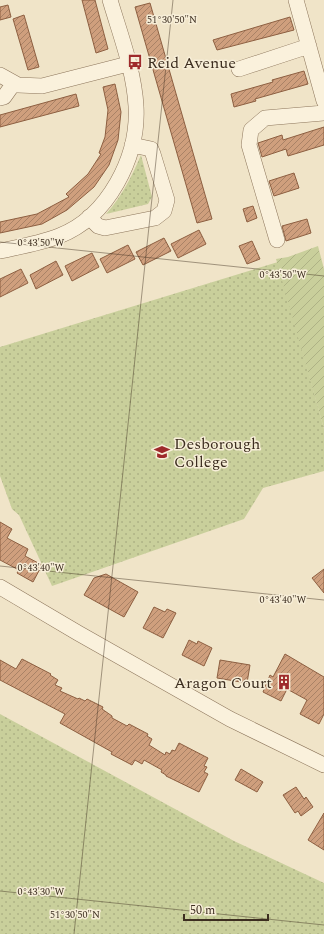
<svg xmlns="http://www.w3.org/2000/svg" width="324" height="934" font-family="Spectral,serif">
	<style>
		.grass { fill: url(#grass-dots) }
		.garden { fill: url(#garden-furrows) }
		.building { fill: url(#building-hatch); stroke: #8d5f41 }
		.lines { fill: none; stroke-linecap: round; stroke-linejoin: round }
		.minor-casing { stroke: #8d765c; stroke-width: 16 }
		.minor { stroke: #faf1dc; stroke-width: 15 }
		.ticks { fill: none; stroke: #3d2e20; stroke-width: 1; stroke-opacity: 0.45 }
		.labels { text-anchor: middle; stroke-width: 3; stroke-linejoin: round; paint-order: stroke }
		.poi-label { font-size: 16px; fill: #3d2e20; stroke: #f7eed8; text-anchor: start }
		.ticks-label { font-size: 10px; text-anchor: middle; fill: #3d2e20; stroke: #f7eed8; stroke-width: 3; stroke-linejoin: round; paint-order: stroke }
	</style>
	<defs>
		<pattern id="grass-dots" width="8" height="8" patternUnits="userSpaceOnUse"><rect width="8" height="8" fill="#c9cf9b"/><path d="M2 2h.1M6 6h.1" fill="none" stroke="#aeb285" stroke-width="1.8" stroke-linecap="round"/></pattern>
		<pattern id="garden-furrows" width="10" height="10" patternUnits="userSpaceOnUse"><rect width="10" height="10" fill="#c9cf9b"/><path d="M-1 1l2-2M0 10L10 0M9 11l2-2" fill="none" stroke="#aeb285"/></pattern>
		<pattern id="building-hatch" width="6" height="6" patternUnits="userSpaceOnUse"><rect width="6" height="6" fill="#cf9f7d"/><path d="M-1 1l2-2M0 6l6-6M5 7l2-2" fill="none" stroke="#a98266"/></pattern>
	</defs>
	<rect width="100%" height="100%" fill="#f0e4c8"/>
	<path class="grass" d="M141 155 152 197 148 204 106 214C122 196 132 176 141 155Z
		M278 262 324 429V471L263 488 244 519 52 586 19 515 12 509 0 476V347Z
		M0 714 234 841 324 883V934H0Z"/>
	<path class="garden" d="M318 246 324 269V429L276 259 288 257Z"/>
	<path class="building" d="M82 0H95L108 49 96 53Z
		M150 3 212 219 197 223 135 7Z
		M8 5 11 17 0 20V7Z
		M24 15 39 67 28 70 13 19Z
		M290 17 294 30 217 50 213 40Z
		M304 71 308 84 255 99 256 101 234 107 231 94 273 82 272 80Z
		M115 84 121 112 118 140 109 165 94 187 67 210 42 224 0 233V222L37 214 69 197 66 194 88 174 101 154 99 153 105 137 108 110 103 87Z
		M76 94 79 106 0 127V115Z
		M324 127V145L288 156 286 149 262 157 258 143 282 135 283 140Z
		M294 173 299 188 274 196 269 181Z
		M253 206 257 218 247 222 243 209Z
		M307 219 311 233 286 241 282 226Z
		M199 230 206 244 178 258 171 244Z
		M164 238 171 251 143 265 136 252Z
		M252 241 260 259 247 264 239 246Z
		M128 245 135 259 107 273 100 259Z
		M92 253 99 267 72 281 65 266Z
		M56 261 63 275 36 289 30 275Z
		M21 269 28 283 0 297V279Z
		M0 522 12 529 7 538 28 549 25 556 42 565 33 582 17 573 19 570 0 560Z
		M324 569V593L312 578Z
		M106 574 138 592 124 617 84 595 94 578Z
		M154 607 165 612 167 609 176 613 163 638 143 628Z
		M189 640 197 644 198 641 212 648 204 666 182 655Z
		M285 654 324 677V714L319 724 300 714 307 700 287 689 281 701 263 692 270 675 273 677Z
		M22 659 51 674 50 675 58 680 55 685 62 688 60 691 78 699 79 698 85 701 87 699 103 707 102 709 112 716V718L127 726 129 724 148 734 147 736 152 739 149 745 165 755 166 752 170 754 172 750 175 751 179 743 208 758 204 766 207 767 204 772 208 774 199 792 166 776V775L161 772 162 770 144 760 142 764 135 760 132 765 111 754 112 752 60 723 65 714 0 680V660L16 669Z
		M220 660 250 665 247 683 217 678Z
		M241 769 263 782 257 792 235 780Z
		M296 787 304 799 306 797 313 807 301 816 298 811 295 813 283 795Z
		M324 813V850L308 840Z"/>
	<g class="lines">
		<defs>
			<path id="minor" d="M296 0 324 101
				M239 69 309 46
				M0 75 18 85 42 86 128 64
				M0 98 4 97 14 83
				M89 217 98 226 105 228 155 218 164 211 167 200 153 154 151 149 132 145
				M277 240 249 145 251 130 265 118 324 113
				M0 251C19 247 41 243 59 236 108 217 139 157 136 106 134 70 120 34 110 0
				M0 587 78 633 230 719 324 765"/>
		</defs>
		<use href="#minor" class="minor-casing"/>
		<use href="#minor" class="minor"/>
	</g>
	<path class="ticks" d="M0 242 324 276M0 566 324 600M0 891 324 925M74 934 173 0"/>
	<defs>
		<symbol id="bus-bare" viewBox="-9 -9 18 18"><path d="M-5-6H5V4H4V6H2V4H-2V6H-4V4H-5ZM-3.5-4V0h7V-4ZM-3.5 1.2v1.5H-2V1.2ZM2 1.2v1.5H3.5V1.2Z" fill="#9e2a2b" stroke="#f7eed8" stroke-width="2.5" paint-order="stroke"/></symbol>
		<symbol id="school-bare" viewBox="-9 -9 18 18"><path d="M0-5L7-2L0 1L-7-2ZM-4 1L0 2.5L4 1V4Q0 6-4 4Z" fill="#9e2a2b" stroke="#f7eed8" stroke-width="2.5" paint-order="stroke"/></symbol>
		<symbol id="building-bare" viewBox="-9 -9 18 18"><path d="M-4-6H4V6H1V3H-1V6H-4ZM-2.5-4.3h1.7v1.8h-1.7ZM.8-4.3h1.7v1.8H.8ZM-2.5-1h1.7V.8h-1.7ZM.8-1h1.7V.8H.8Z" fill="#9e2a2b" stroke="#f7eed8" stroke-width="2.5" paint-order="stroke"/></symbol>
	</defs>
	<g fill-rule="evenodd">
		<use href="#bus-bare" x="124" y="51" width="22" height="22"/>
		<use href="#school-bare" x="151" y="441" width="22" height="22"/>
		<use href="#building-bare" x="273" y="671" width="22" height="22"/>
	</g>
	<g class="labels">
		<g class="poi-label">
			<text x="147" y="68">Reid Avenue</text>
			<text x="174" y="449">Desborough<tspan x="174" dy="18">College</tspan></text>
			<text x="272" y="688" text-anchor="end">Aragon Court</text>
		</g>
	</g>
	<g class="ticks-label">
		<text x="172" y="23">51°30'50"N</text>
		<text x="41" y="246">0°43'50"W</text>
		<text x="283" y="278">0°43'50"W</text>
		<text x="41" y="571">0°43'40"W</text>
		<text x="283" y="603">0°43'40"W</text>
		<text x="41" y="895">0°43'30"W</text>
		<text x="75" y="918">51°30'50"N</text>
	</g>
	<path d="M184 914v6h84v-6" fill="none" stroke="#3d2e20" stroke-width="2"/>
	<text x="190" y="914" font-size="12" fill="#3d2e20" stroke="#f7eed8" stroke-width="3" paint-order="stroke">50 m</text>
</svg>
